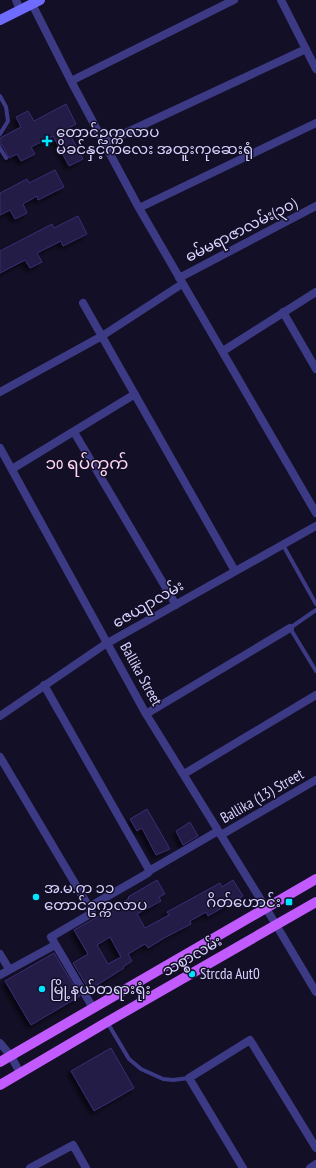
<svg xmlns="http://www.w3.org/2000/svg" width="316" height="1168" font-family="'PT Sans Narrow','Noto Sans Myanmar',sans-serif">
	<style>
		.building { fill: #241b47; stroke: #3b2d73; fill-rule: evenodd; filter: url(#shadow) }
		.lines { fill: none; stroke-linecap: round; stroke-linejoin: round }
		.service { stroke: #3d3a85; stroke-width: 4 }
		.minor { stroke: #3d3a85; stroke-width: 8 }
		.secondary { stroke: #6f6bff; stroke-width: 10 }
		.primary { stroke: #c25bff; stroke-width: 10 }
		.poi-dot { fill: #00e5ff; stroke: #130f26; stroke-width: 1.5 }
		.labels { text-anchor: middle; stroke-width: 3; stroke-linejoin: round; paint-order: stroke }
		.poi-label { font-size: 15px; fill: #d9d4ff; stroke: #130f26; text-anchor: start }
		.street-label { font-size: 15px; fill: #d9d4ff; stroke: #130f26 }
		.quarter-label { font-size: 17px; fill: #ffd6f0; stroke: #130f26 }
	</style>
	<defs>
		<filter id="shadow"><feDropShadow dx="-3.5" dy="3.5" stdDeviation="2" flood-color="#0009"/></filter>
	</defs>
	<rect width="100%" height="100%" fill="#130f26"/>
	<path class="building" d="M66 104 76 124 67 129 83 159 69 166 53 136 31 147 35 154 21 161 17 154 9 158 3 146 0 145V138L21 127 16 117 28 111 34 121Z
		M55 170 64 187 38 200 37 196 23 204 27 213 15 219 10 210 0 215V193L27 179 29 183Z
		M78 216 87 234 63 246 61 241 37 253 42 262 30 268 25 260 0 273V251L52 224 54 228Z
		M147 809 170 849 156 855 142 828 137 831 130 819Z
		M190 822 198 836 183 845 176 831Z
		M157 880 165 894 159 897 161 901 137 914 145 928 169 915 167 912 220 883 222 887 233 880 243 896 208 916 206 912 190 921 191 924 164 938 148 948 145 944 128 954 132 961 123 967 124 968 89 990 73 963 88 954 74 930 122 903 129 898 128 897ZM110 937 121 957 108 964 97 945Z
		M54 953 80 996 31 1025 5 981Z
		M111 1048 134 1088 94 1111 71 1071Z"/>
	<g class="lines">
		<path class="service" d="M0 96 6 107 8 121 0 134
			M0 148 6 158
			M283 545 316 604
			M316 610 290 628 316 671
			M107 1022 129 1059 141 1069 163 1079 173 1080 189 1078"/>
		<path class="minor" d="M16 0 20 10
			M281 0 316 69
			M32 4 71 81 139 208 316 513
			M71 81 234 0
			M104 143 306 49
			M139 208 316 123
			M179 278 316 206
			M83 303 235 571
			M283 312 316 369
			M223 351 316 292
			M0 392 102 336 182 284
			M74 432 176 605
			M0 448 146 714 266 908 316 992
			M12 469 135 394
			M146 714 290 628
			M0 716 104 645 316 526
			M0 757 89 907 148 873 149 871 148 868 44 685
			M184 774 316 695
			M221 835 316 780
			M149 871 218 831
			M89 907 92 913 51 937 93 1008
			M0 954 9 969
			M0 975 55 945
			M0 1043 11 1056 20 1073
			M30 1168 73 1145 86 1168
			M243 1168 189 1078 250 1040 316 1148
			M310 1168 316 1164"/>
		<path class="secondary" d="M0 20 40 0"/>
		<path class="primary" d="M0 1062 316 879
			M0 1085 107 1022 316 902"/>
	</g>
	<g class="poi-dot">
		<path d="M45 135h4v4h4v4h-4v4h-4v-4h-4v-4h4z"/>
		<circle cx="36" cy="897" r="4"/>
		<rect x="285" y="898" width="8" height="8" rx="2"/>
		<circle cx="192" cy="974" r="4"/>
		<circle cx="42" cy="989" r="4"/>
	</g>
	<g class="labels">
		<g class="poi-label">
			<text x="56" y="137">တောင်ဥက္ကလာပ<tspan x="56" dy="17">မိခင်နှင့်ကလေး အထူးကုဆေးရုံ</tspan></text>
			<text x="44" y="893">အ.မ.က ၁၁<tspan x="44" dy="17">တောင်ဥက္ကလာပ</tspan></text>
			<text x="281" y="907" text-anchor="end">ဂိတ်ဟောင်း</text>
			<text x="200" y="979">Strcda Aut0</text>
			<text x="50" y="994">မြို့နယ်တရားရုံး</text>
		</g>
		<g class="street-label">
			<text transform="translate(241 230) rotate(-27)" y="5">ဓမ်မရာဇာလမ်း(၃၀)</text>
			<text transform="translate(148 604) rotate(-30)" y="5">ဇေယျာလမ်း</text>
			<text transform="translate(141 674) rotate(61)" y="5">Ballika Street</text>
			<text transform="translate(262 796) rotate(-30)" y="5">Ballika (13) Street</text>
			<text transform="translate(192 956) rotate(-30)" y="5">သစ္စာလမ်း</text>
		</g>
		<g class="quarter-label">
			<text x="87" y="469">၁o ရပ်ကွက်</text>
		</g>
	</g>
</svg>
